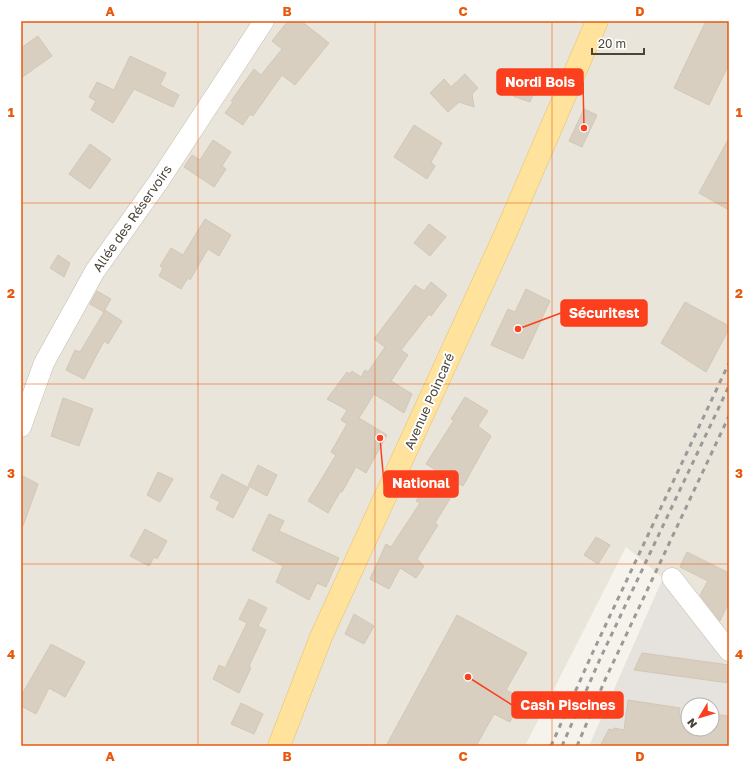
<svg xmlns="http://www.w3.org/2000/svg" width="750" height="767" font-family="'Golos Text',sans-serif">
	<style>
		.residential { fill: #eae5da }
		.industrial { fill: #e6e2dd; fill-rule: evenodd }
		.building { fill: #d8cfc1; stroke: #d3c7b4 }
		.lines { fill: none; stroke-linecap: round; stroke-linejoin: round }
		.minor-casing { stroke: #c2bbae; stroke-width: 21 }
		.primary-casing { stroke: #e6c16a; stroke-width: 23 }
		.minor { stroke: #fff; stroke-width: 20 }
		.primary { stroke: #ffe39c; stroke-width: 22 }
		.rail { stroke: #9a9a9a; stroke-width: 3; stroke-dasharray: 5 5; stroke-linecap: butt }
		.grid { fill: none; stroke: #e8590c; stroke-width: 1; stroke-opacity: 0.55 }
		.labels { text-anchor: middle; stroke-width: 4; stroke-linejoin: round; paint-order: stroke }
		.street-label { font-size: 13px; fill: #4b4439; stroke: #fff }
		.leader { fill: none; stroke: #fc3f1d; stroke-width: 1.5 }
		.callout-dot { fill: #fc3f1d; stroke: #fff; stroke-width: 1.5 }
		.callout { fill: #fc3f1d; stroke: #fc3f1d; stroke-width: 1.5 }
		.callout-label { font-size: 14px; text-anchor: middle; font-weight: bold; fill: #fff }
		.neatline { fill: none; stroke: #e8590c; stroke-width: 1.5 }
		.grid-label { font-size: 13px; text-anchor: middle; font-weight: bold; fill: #e8590c }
	</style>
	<rect width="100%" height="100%" fill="#f6f3ec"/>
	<path class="residential" d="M21 21H729V660L663 578 626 547 525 746H21Z"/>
	<path class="industrial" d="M663 578 729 660V746H589ZM688 705H712V729H688Z"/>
	<path class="building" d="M288 21H301L329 43 295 85 282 75 253 116 250 114 243 125 225 113 233 102 231 101 254 69 261 75 282 49 272 41Z
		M706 21H729V64L709 105 674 88Z
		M38 36 52 56 21 78V48Z
		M130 56 166 73 160 85 179 95 173 107 134 89 113 123 91 110 96 101 89 97 97 82 114 90Z
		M523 71 540 77 530 102 513 96Z
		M465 74 478 88 472 94 474 107 459 102 448 112 430 93 444 79 451 87Z
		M584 109 597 115 582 147 569 141Z
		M414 125 442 143 431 162 435 166 427 179 394 157Z
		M729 138V210L699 193Z
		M213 140 231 152 222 166 226 169 214 187 184 167 192 155 200 160Z
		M90 144 111 159 90 189 69 174Z
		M205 219 231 235 219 256 208 249 190 280 188 278 181 289 159 276 163 268 160 266 171 248 183 255Z
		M429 224 446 237 430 256 414 243Z
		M58 255 70 263 64 277 50 268Z
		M431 282 447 295 431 316 429 314 401 350 408 355 391 381 412 394 404 413 374 394 359 418 387 435 366 473 356 467 342 492H340L328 513 308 501 336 455 331 452 347 424 341 420 347 410 327 399 347 372 350 374 352 371 361 377 365 370 368 372 385 347 374 339 415 285 424 291Z
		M526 289 550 301 523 359 491 345 508 309 515 312Z
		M97 291 111 299 104 311 105 310 122 321 108 344 104 341 84 379 66 370 75 350 80 352 104 312 90 304Z
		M685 302 729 326V329L706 372 661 343Z
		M465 397 488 411 478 426 491 436 463 486 459 484 435 523 438 525 417 559 424 566 416 578 400 568 389 589 370 579 386 544 391 547 420 503 416 501 436 470 426 464 454 420 451 419Z
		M63 398 93 409 79 446 51 436Z
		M258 465 277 475 267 496 248 486Z
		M158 472 173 479 160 502 147 495Z
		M222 474 249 488 233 518 216 509 220 502 210 497Z
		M21 475 38 484 23 526 21 525Z
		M269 514 284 521 279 531 339 558 326 587 317 583 309 600 276 582 283 566 252 550Z
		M145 529 167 541 157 559 154 557 149 566 130 556Z
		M596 537 610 545 598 564 584 555Z
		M687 552 729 573V602L720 621 700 595 708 581 680 567Z
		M249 599 267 608 258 626 266 630 249 666 251 668 239 693 213 679 219 665 225 668 247 623 239 619Z
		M354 614 374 626 364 644 345 634Z
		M457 615 527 653 506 690 519 697 512 709 516 711 510 722 494 714 476 746H386Z
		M51 644 85 662 65 697 49 688 36 714 21 706V696Z
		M642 653 729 665V683L634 670Z
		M628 700 680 708 679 715 688 717V729H712V714L729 716V746H600L609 729 613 730 614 728 624 730Z
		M241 703 263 714 254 734 231 724Z"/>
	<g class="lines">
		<defs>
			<path id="minor" d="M21 427 44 363 95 271 159 181 264 21
				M672 578 729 651"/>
			<path id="primary" d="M279 746 321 637 504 237 597 21"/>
		</defs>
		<use href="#minor" class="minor-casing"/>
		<use href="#primary" class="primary-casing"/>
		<use href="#minor" class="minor"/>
		<use href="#primary" class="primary"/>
		<path class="rail" d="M551 746 592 654 729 363
			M562 746 600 659 729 386
			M577 746 605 680 729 416"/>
	</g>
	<path class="grid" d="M198 21V746M375 21V746M552 21V746M21 203H729M21 384H729M21 564H729"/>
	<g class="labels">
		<g class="street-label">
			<text transform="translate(132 218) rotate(-55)" y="5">Allée des Réservoirs</text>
			<text transform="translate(429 401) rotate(-66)" y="5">Avenue Poincaré</text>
		</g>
	</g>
	<path class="leader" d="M584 128L583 82M518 329L561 313M380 438L384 484M468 677L512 705"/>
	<g class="callout-dot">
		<circle cx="584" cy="128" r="4"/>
		<circle cx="518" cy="329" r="4"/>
		<circle cx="380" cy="438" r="4"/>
		<circle cx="468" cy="677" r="4"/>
	</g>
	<g class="callout">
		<rect x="497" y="69" width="86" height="26" rx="4"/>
		<rect x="561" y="300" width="86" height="26" rx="4"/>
		<rect x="384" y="471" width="74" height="26" rx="4"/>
		<rect x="512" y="692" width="111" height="26" rx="4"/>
	</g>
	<g class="callout-label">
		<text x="540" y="87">Nordi Bois</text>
		<text x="604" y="318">Sécuritest</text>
		<text x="421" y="488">National</text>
		<text x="568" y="710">Cash Piscines</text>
	</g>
	<rect width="750" height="767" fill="none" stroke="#ffffff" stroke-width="44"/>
	<g transform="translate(700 717) rotate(232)"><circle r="19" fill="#ffffff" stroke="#b7b4b0"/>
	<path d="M0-3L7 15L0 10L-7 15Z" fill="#fc3f1d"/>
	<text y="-6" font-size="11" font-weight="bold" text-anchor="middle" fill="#4b4439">N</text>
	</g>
	<path d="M592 48v6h52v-6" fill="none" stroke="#4b4439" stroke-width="2"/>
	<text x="598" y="48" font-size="12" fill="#4b4439" stroke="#ffffff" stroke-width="3" paint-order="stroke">20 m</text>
	<rect x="22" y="22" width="706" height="723" class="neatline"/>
	<g class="grid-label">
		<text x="110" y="16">A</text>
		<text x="287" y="16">B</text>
		<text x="463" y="16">C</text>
		<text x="640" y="16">D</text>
		<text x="11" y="117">1</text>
		<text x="739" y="117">1</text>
		<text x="11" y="298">2</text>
		<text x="739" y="298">2</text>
		<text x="11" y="478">3</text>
		<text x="739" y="478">3</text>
		<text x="11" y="659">4</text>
		<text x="739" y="659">4</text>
		<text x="110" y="761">A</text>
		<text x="287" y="761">B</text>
		<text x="463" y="761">C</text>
		<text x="640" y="761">D</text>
	</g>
</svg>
